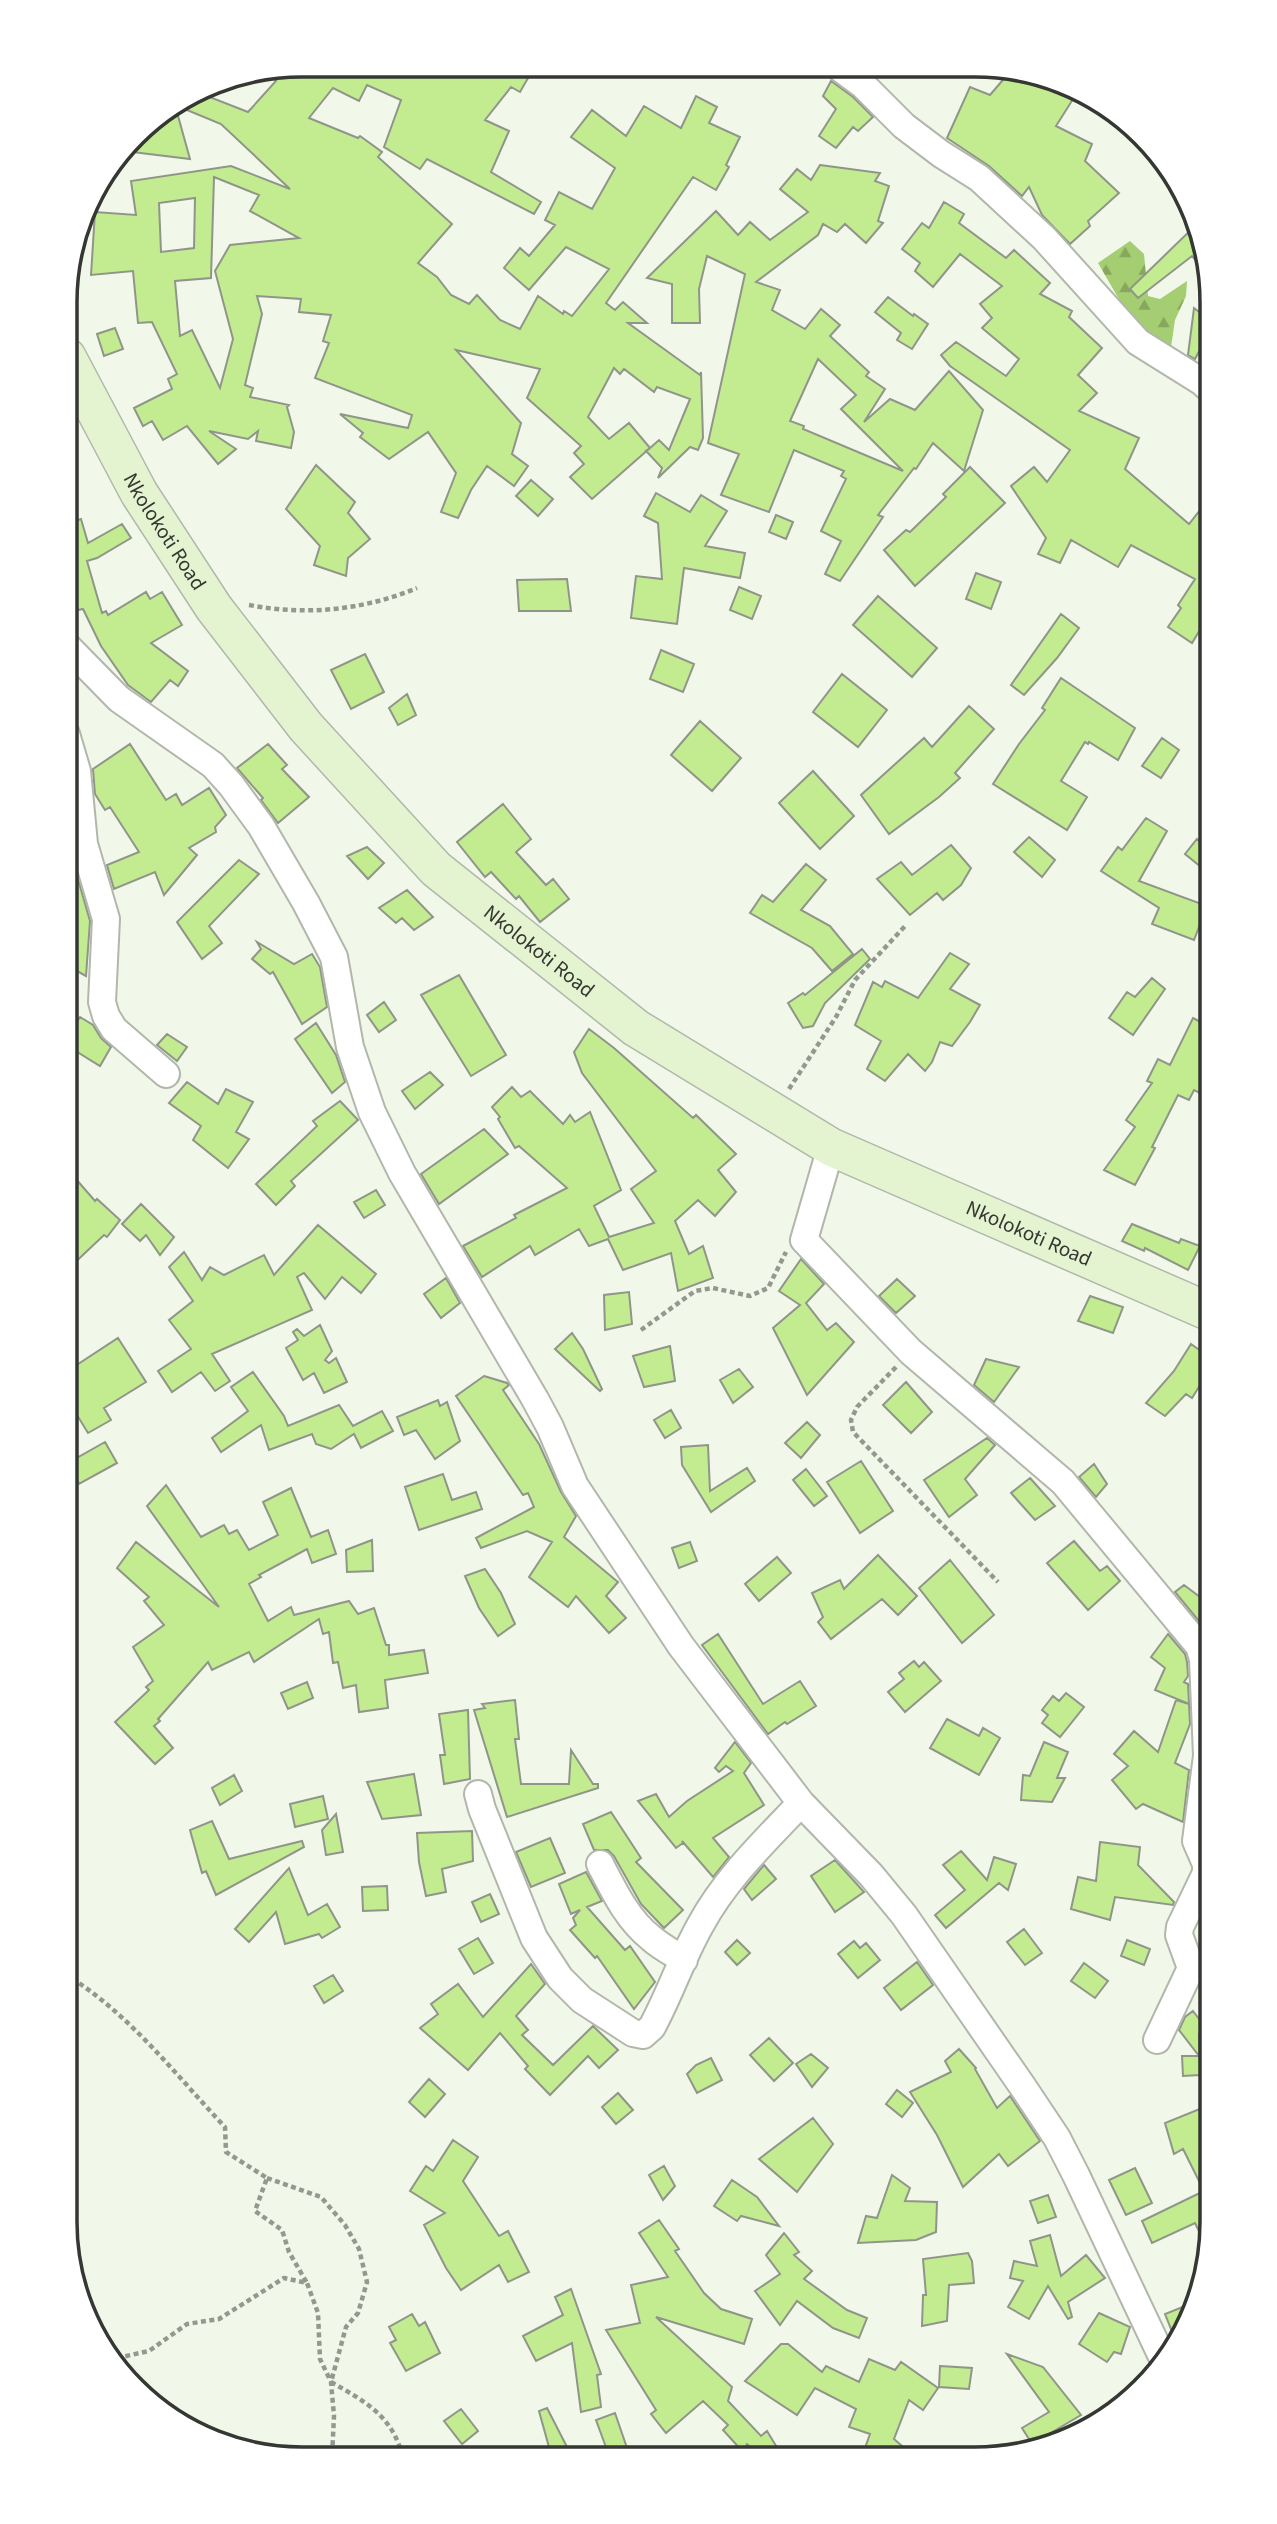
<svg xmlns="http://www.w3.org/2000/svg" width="1277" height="2524" font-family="'Source Sans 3',sans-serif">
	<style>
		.forest { fill: url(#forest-firs) }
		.building { fill: #c3ec91; stroke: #8f9588; stroke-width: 2; fill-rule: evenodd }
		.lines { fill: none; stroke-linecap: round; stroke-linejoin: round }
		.minor-casing { stroke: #b1b7aa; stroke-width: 30 }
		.secondary-casing { stroke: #b1b7aa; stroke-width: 40 }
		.path { stroke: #94998f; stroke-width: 4.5; stroke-dasharray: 5 3.5; stroke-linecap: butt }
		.minor { stroke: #fff; stroke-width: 26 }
		.secondary { stroke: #e5f4d0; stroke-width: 37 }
		.labels { text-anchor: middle; stroke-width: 7; stroke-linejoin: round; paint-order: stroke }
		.street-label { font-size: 21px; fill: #343732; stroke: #fff }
		.rim { fill: none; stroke: #343732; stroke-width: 3.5 }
	</style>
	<defs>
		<pattern id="forest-firs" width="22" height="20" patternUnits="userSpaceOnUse" patternTransform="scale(1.75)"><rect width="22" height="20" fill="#a5cd72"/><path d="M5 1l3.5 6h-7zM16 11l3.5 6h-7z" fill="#87a75e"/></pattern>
	</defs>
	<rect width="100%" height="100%" fill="#f1f8ea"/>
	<path class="forest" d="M1130 241 1144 254 1148 296 1160 299 1187 281 1186 296 1175 320 1170 354 1111 313 1120 301 1098 263Z"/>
	<path class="building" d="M302 65 535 66 520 92 511 87 485 120 509 131 491 172 541 202 534 214 427 159 420 169 384 147 401 100 367 85 359 101 333 88 309 118 358 138 360 136 382 152 378 157 452 224 418 263 437 277 451 295 469 304 477 295 500 320 520 329 538 296 563 314 564 311 572 316 609 269 566 247 529 290 504 268 520 248 529 256 555 225 545 220 559 192 592 209 615 168 571 137 592 110 626 136 644 106 681 128 696 96 717 107 709 123 740 137 726 165 729 167 716 190 693 177 606 303 615 310 623 302 647 323H628L700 375 701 372 703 438 698 450 690 447 658 478 662 468 646 451 650 448 592 499 570 477 584 464 574 453 581 446 527 398 540 369 456 350 521 423 512 454 528 466 514 486 487 466 471 490 458 518 441 512 456 473 428 432 389 459 360 437 363 433 340 414 408 428 412 415 315 378 329 343 323 341 331 315 299 312 301 299 257 296 262 314 245 385 253 388 250 397 289 405 287 407 294 432 291 448 256 441 258 431 248 439 209 431 236 449 218 464 187 426 163 440 152 421 143 426 134 408 172 389 168 379 177 374 152 322 138 323 133 271 91 275 95 212 136 215 131 181 231 166 290 189 221 124 175 105 190 159 124 151 145 124 197 92 248 112 276 81 263 72ZM214 177 259 195 250 211 299 238 230 245 215 271 233 339 220 388 192 330 180 336 175 281 211 278ZM195 198 194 248 161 252 159 203ZM614 368 620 374 624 369 654 392 657 387 690 399 669 450 659 440 650 448 629 423 609 439 588 417Z
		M1020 69 1075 96 1056 126 1092 144 1085 161 1119 193 1088 221 1090 226 1070 244 1042 215 1029 187 1022 196 989 166 947 138 970 87 990 95 1008 74 1013 78Z
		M831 81 853 97 873 117 858 131 853 127 836 148 819 136 836 109 823 96Z
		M820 165 880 173 875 181 889 186 878 221 883 223 866 243 845 224 837 232 823 224 818 235 756 282 780 290 772 310 805 329 821 309 840 325 830 336 869 372 866 376 885 389 864 422 890 399 915 410 949 371 983 410 964 471 933 443 916 469 914 468 878 515 883 517 840 581 825 574 841 541 821 531 846 479 841 476 844 471 794 450 769 512 721 495 739 454 708 443 745 274 707 256 699 289 700 323H672V284L647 278 716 211 738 235 750 222 770 240 808 212 780 189 797 169 811 180ZM818 359 856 395 841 409 903 471 803 429 804 426 790 421Z
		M944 202 964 214 959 223 1006 258 1014 250 1050 283 1040 294 1072 311 1069 317 1102 348 1078 375 1097 393 1079 411 1139 438 1125 469 1189 524 1212 495V610L1192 643 1168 627 1181 608 1178 605 1195 579 1131 545 1118 567 1071 540 1060 563 1038 554 1046 538 1011 486 1034 467 1047 482 1070 450 950 366 941 355 956 342 1006 376 1019 359 982 328 992 318 980 304 1002 286 960 254 933 287 915 271 920 263 902 249 922 223 929 228Z
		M1198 223 1208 274 1192 256 1138 298 1130 289Z
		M888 297 913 316 914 314 928 324 912 349 897 340 901 333 875 312Z
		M1194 308 1212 322V327L1195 359 1188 355Z
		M115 328 123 349 104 356 97 334Z
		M316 465 355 502 348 513 370 539 348 558 346 576 314 565 320 546 286 509Z
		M970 467 1005 503 915 586 884 550 906 530 910 532 946 497 943 494Z
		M531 480 553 499 538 516 516 496Z
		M656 493 690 512 701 495 727 511 705 546 745 553 740 578 684 568 677 624 631 618 636 576 662 579 658 523 644 516Z
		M776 515 793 522 786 539 769 532Z
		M81 519 88 543 122 524 131 538 97 558 87 561 102 613 106 611 108 615 146 592 150 599 162 592 182 625 151 643 188 671 178 686 170 680 151 702 128 685 101 646 83 609 78 610 66 568V524Z
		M976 573 1001 582 991 609 966 599Z
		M567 579 571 611H519L517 580Z
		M739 587 761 596 752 619 730 610Z
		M878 596 937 648 912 677 853 625Z
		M1061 614 1079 628 1057 658 1024 695 1011 685Z
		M661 650 694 664 683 692 650 679Z
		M365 654 384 692 351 709 331 670Z
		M842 674 887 710 858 747 813 712Z
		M1061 678 1135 728 1118 760 1089 742 1088 744 1085 742 1061 781 1087 797 1067 830 993 784 1019 744 1045 710 1042 708Z
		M407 694 416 715 398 725 389 708Z
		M969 706 994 729 955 773 960 778 939 797 889 834 861 795 924 738 932 747Z
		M700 721 741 758 712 791 671 755Z
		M1162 738 1179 750 1161 778 1142 766Z
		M130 744 166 800 176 794 182 805 209 788 226 815 215 827 216 832 189 848 197 855 164 895 155 872 114 889 107 865 139 852 110 807 105 810 95 794 93 769Z
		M268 744 287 765 282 769 309 797 278 823 261 800 263 798 237 768Z
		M813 771 854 816 820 849 779 803Z
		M503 804 531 839 516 852 546 885 553 879 569 899 540 922 519 896 516 899 491 872 485 877 457 842Z
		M1146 818 1167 831 1139 881 1207 906 1194 940 1152 924 1159 908 1101 871 1118 847 1122 850Z
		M1029 837 1055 860 1042 877 1014 852Z
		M1197 839 1212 852V876L1185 854Z
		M951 845 971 868 961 885 943 900 937 893 910 915 877 879 901 862 912 875Z
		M367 847 384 863 368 879 347 856Z
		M66 860 73 862 90 921 86 976 66 965Z
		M239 860 259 874 209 926 222 943 202 959 177 922Z
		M806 864 826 880 801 910 830 926 853 954 832 971 812 948 750 913 762 895 773 902Z
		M407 890 433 917 414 930 402 918 396 923 379 908Z
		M257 942 294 964 312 954 320 967 327 1007 302 1024 273 972 270 974 252 959 261 949Z
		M862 949 870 959 825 1003 813 1026 803 1028 788 1003 803 993 805 995Z
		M950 953 969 964 950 989 980 1005 970 1022 952 1046 940 1042 932 1062 925 1071 908 1054 885 1081 867 1069 881 1041 855 1025 873 982 882 987 885 981 918 998Z
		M459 975 506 1055 471 1076 421 995Z
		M1152 978 1165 989 1133 1035 1109 1018 1127 992 1135 997Z
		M384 1002 396 1020 379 1032 367 1015Z
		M80 1017 93 1025 101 1038 111 1047 100 1066 66 1045V1038Z
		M1193 1018 1212 1028V1099L1194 1090 1189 1100 1178 1095 1152 1147 1155 1148 1135 1185 1104 1170 1135 1127 1126 1120 1152 1083 1147 1081 1158 1059 1170 1065Z
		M316 1023 336 1055 345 1082 332 1093 295 1039Z
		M589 1029 614 1048 693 1118 696 1115 736 1154 718 1170 736 1192 715 1216 698 1200 675 1221 689 1254 703 1246 713 1278 678 1291 671 1253 623 1270 608 1239 589 1246 579 1229 535 1255 530 1246 482 1277 463 1246 516 1218 514 1215 567 1188 519 1146 515 1148 498 1119 500 1117 492 1107 512 1087 521 1097 530 1091 563 1124 570 1115 575 1122 590 1112 621 1190 594 1206 609 1237 654 1223 631 1189 656 1171 582 1073 574 1052Z
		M167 1034 187 1047 177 1061 157 1045Z
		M430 1072 443 1085 415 1109 402 1091Z
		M187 1082 218 1104 226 1089 253 1102 236 1132 249 1139 228 1168 193 1140 201 1126 169 1103Z
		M340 1101 358 1120 291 1181 295 1186 276 1205 256 1184 317 1126 313 1121Z
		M484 1129 508 1154 439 1204 421 1174Z
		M75 1178 95 1201 97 1199 120 1220 107 1237 104 1235 66 1271V1189Z
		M376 1190 385 1205 364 1218 354 1202Z
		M141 1204 174 1237 160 1255 146 1235 140 1241 122 1224Z
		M1132 1224 1179 1243 1181 1239 1200 1246 1188 1270 1145 1248 1144 1251 1122 1241Z
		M318 1225 376 1274 361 1293 342 1277 325 1299 304 1273 297 1277 312 1310 212 1354 230 1381 215 1391 201 1372 172 1392 158 1371 191 1349 169 1320 193 1301 169 1267 184 1252 202 1280 210 1267 224 1275 264 1255 274 1275Z
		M801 1259 824 1284 806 1303 827 1330 836 1323 854 1342 807 1395 773 1328 800 1305 779 1291Z
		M446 1278 460 1303 441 1318 424 1294Z
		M897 1279 915 1296 896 1313 879 1296Z
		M629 1292 632 1324 605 1330 604 1295Z
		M1090 1296 1123 1307 1113 1333 1078 1321Z
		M320 1325 332 1351 325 1360 329 1363 336 1358 347 1382 324 1393 314 1373 303 1380 286 1348 298 1340 293 1332 297 1329 304 1336Z
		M572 1333 583 1349 602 1389 600 1391 555 1349Z
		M118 1338 146 1382 104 1408 111 1420 88 1433 66 1397V1372Z
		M1191 1344 1212 1359V1366L1192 1398 1186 1394 1165 1416 1146 1403 1174 1371Z
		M670 1346 675 1381 644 1387 633 1356Z
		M986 1359 1019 1367 994 1402 974 1385Z
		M739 1369 753 1387 733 1403 720 1380Z
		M253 1372 284 1416 288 1426 339 1405 353 1426 382 1411 393 1431 361 1448 354 1434 331 1449 316 1444 312 1434 269 1450 261 1425 221 1452 212 1438 248 1411 231 1387Z
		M484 1376 507 1383 509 1385 503 1390 539 1444 561 1492 576 1516 564 1537 618 1582 606 1596 626 1618 609 1633 576 1596 568 1607 529 1577 552 1542 527 1531 481 1548 476 1538 534 1507 528 1493 523 1495 456 1396Z
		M906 1382 932 1412 911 1433 883 1405Z
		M438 1400 440 1406 447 1402 460 1441 435 1459 416 1430 404 1435 397 1417Z
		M671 1410 681 1428 665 1438 654 1420Z
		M807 1422 820 1435 801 1458 785 1443Z
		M987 1438 995 1445 965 1479 977 1495 949 1517 924 1480Z
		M105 1442 117 1463 79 1484 68 1463Z
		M708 1445 710 1491 747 1468 755 1481 711 1512 682 1465 681 1447Z
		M861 1461 893 1511 860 1533 827 1482Z
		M1094 1464 1107 1484 1096 1497 1079 1477Z
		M806 1469 827 1496 814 1506 793 1480Z
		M443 1474 452 1500 476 1492 482 1509 419 1530 405 1487Z
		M1030 1478 1055 1506 1035 1520 1011 1493Z
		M166 1485 201 1537 224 1525 229 1534 237 1530 249 1550 278 1535 263 1502 291 1488 311 1537 328 1530 336 1554 312 1563 307 1549 259 1575 261 1577 249 1584 268 1621 291 1607 294 1615 349 1601 358 1614 374 1608 386 1645H389V1655L424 1650 428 1673 385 1680 388 1708 359 1712 356 1685 343 1688 338 1662 333 1663 329 1632 323 1634 319 1619 254 1662 249 1652 212 1670 208 1662 158 1719 160 1721 154 1726 173 1748 155 1764 115 1722 149 1690 146 1687 153 1681 133 1647 164 1625 144 1601 149 1597 117 1568 136 1542 219 1607 147 1506Z
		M372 1540 373 1571 347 1572 346 1550Z
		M1074 1541 1100 1571 1107 1566 1120 1581 1088 1610 1047 1563Z
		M690 1542 697 1561 679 1568 672 1548Z
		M878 1555 917 1596 898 1615 882 1599 831 1639 818 1622 823 1617 812 1593 840 1580 844 1589Z
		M777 1557 791 1573 759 1601 745 1584Z
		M950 1560 994 1615 962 1643 919 1588Z
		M485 1569 501 1593 515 1624 498 1636 479 1608 465 1576Z
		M1184 1585 1212 1606V1637L1175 1592Z
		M718 1634 763 1704 800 1681 816 1706 787 1724 785 1722 768 1734 702 1645Z
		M1168 1634 1185 1654 1187 1662 1188 1676 1184 1682 1188 1684 1189 1704 1155 1690 1165 1668 1151 1657Z
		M914 1661 919 1667 924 1662 941 1681 905 1712 888 1692 904 1679 899 1673Z
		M307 1682 313 1698 288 1709 281 1693Z
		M1066 1693 1084 1707 1060 1737 1042 1723 1048 1715 1042 1710 1053 1696 1059 1701Z
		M515 1700 519 1739H515L521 1784H569L571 1750 593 1784H598V1788L507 1817 474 1710 485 1708 482 1704Z
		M1176 1700 1189 1704 1190 1724 1175 1763 1189 1770 1183 1822 1143 1804 1136 1809 1112 1780 1128 1766 1114 1754 1134 1731 1158 1752Z
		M468 1710 470 1779 444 1784 440 1755H445L439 1714Z
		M947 1719 979 1736 983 1728 1000 1738 979 1775 930 1748Z
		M735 1742 751 1763 744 1773 764 1805 713 1838 729 1857 713 1877 682 1841 683 1843 676 1848 638 1801 656 1794 669 1817 687 1801 733 1771 726 1766 719 1772 715 1768Z
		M1044 1742 1068 1752 1057 1778H1065L1052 1802 1021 1800 1023 1775 1030 1776Z
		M414 1774 421 1815 382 1819 367 1782Z
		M234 1775 242 1791 220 1805 212 1788Z
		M323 1796 328 1819 295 1827 290 1804Z
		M611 1812 641 1858 636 1862 683 1910 664 1928 641 1904 614 1856 608 1850H594L583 1824Z
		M336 1814 343 1852 326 1855 322 1830Z
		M212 1821 229 1859 302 1841 304 1847 216 1895 206 1871 202 1873 190 1830Z
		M472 1831 473 1861 442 1869 446 1892 426 1896 419 1862 417 1833Z
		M550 1838 565 1873 531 1887 516 1852Z
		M1100 1842 1140 1847 1138 1865 1174 1902 1173 1905 1115 1897 1110 1920 1071 1909 1078 1877 1096 1881Z
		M961 1851 987 1880 994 1857 1016 1864 1008 1890 999 1883 946 1928 935 1915 965 1890 943 1865Z
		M835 1860 864 1892 835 1912 811 1876Z
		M764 1865 776 1879 752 1900 744 1889Z
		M289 1868 308 1915 327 1904 340 1927 322 1938 319 1934 285 1944 276 1912 249 1942 235 1929Z
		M586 1872 602 1901 587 1907 625 1950 630 1946 655 1982 634 2009 597 1956 595 1958 570 1930 576 1925 573 1918 580 1910 571 1914 559 1884Z
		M387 1886 388 1910 363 1911 362 1887Z
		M490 1894 499 1914 481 1922 472 1902Z
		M1024 1929 1042 1953 1025 1965 1007 1942Z
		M478 1938 493 1963 474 1974 459 1949Z
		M737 1940 750 1953 737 1965 725 1952Z
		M1127 1940 1150 1949 1144 1965 1121 1956Z
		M854 1941 860 1948 866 1943 880 1960 858 1978 838 1954Z
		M917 1962 933 1985 901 2010 884 1988Z
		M1084 1963 1108 1981 1095 1998 1071 1981Z
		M531 1964 545 1984 516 2016 528 2030 522 2035 553 2065 593 2026 618 2050 599 2068 588 2056 550 2095 525 2069 528 2066 500 2033 468 2070 420 2028 438 2014 431 2004 458 1984 483 2017Z
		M333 1975 343 1991 324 2003 314 1986Z
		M1193 2011 1206 2028 1199 2034 1200 2075 1183 2076 1182 2056H1199L1179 2030 1185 2017Z
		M769 2038 793 2063 774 2081 750 2055Z
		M959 2049 976 2068 975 2069 997 2108 1010 2096 1040 2141 1008 2166 999 2154 963 2187 937 2135 910 2092 951 2072 945 2061Z
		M811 2054 828 2068 812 2087 796 2064Z
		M711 2058 722 2080 697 2093 687 2074 696 2065Z
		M429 2079 445 2094 425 2117 409 2102Z
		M897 2090 913 2103 902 2117 886 2104Z
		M618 2093 633 2110 616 2124 602 2107Z
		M1212 2104V2238L1209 2252 1195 2223 1152 2243 1142 2221 1204 2191 1183 2149 1174 2154 1165 2123Z
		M813 2118 833 2144 797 2192 759 2159Z
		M453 2140 478 2157 463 2181 499 2236 508 2231 529 2272 508 2282 499 2265 461 2290 446 2268 424 2225 445 2213 410 2191 426 2166 433 2171Z
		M664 2166 675 2186 663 2200 649 2175Z
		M1135 2168 1152 2203 1126 2215 1109 2180Z
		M892 2175 910 2188 905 2201 937 2202 936 2232 916 2240 858 2243 866 2216 877 2218Z
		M732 2180 757 2197 779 2226 741 2216 737 2221 714 2206Z
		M1048 2195 1056 2217 1038 2223 1030 2201Z
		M659 2220 679 2249 675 2251 704 2293 721 2309 752 2319 744 2344 656 2317 732 2387 728 2401 761 2436 767 2431 784 2459H764L747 2444 743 2452 723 2430 728 2425 703 2401 666 2433 651 2414 656 2410 606 2330 640 2323 631 2285 668 2277 639 2233Z
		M784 2233 799 2252 794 2255 812 2271 804 2279 847 2310 867 2318 859 2338 833 2328 797 2301 780 2325 755 2291 780 2274 766 2255Z
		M1050 2235 1061 2276 1086 2255 1105 2278 1068 2302 1072 2317 1068 2319 1048 2286 1029 2319 1008 2307 1023 2281 1010 2278 1014 2261 1037 2266 1030 2241Z
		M968 2253 972 2261 974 2283 949 2285 947 2321 922 2326 923 2295H926L923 2259Z
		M571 2289 601 2374 597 2375 601 2407 581 2412 572 2343 536 2361 523 2336 563 2315 555 2297Z
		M1185 2306 1190 2319 1185 2329 1173 2334 1165 2314Z
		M1099 2313 1130 2327 1121 2354 1114 2352 1107 2362 1079 2344Z
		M412 2314 419 2326 425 2322 440 2353 406 2371 390 2343 396 2340 389 2327Z
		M781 2344H788L822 2372 826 2366 859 2382 869 2359 895 2370 901 2362 938 2388 923 2410 909 2400 894 2439 917 2459H888L882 2454 865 2448 870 2434 849 2427 856 2409 815 2388 797 2415 745 2381Z
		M1007 2354 1043 2367 1081 2415 1032 2444 1022 2428 1049 2412Z
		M940 2366 972 2368 969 2389 939 2387Z
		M547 2408 566 2445 572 2458H552L539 2411Z
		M461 2409 478 2431 462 2444 444 2421Z
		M615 2413 627 2448 607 2450 596 2420Z"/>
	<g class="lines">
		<defs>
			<path id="minor" d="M840 68 863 85 904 126 941 154 979 178 1044 238 1138 342 1202 382 1212 391
				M66 645 119 699 213 765 231 785 261 826 306 903 334 957 350 1047 372 1112 402 1173 535 1399 550 1427 575 1486 681 1646 801 1803 871 1875 904 1915 1023 2087 1057 2138 1076 2175 1165 2363
				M66 734 77 771 84 844 106 919 102 1002 106 1016 114 1029 166 1074
				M831 1147 804 1240 911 1352 1063 1482 1199 1646 1203 1659 1207 1756 1196 1841 1206 1864V1873L1180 1927 1179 1935 1191 1968 1157 2040
				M478 1794 482 1809 534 1938 560 1978 582 2000 633 2033 643 2035 652 2027C670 1994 682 1957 701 1924 726 1878 765 1841 801 1803
				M600 1864C614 1891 627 1919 651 1938 661 1947 673 1953 684 1960"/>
			<g id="secondary">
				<path id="s1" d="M67 357 139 493 214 608 306 727 436 869 636 1028 831 1147 1212 1313"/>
			</g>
		</defs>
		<use href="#minor" class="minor-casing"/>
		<use href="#secondary" class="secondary-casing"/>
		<path class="path" d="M249 605C306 616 364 610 417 588
			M789 1089 836 1017 855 980 906 925
			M641 1330 695 1291 713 1288 750 1296 768 1288 786 1252
			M896 1367 857 1407 851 1420 853 1432 998 1582
			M65 1974C129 2013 174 2073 225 2127L226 2152 267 2178 255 2211 282 2230 289 2252 307 2283
			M267 2178 321 2197 345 2225 359 2249 367 2282 358 2313 346 2327 331 2382C366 2402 393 2416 403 2458
			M117 2358 149 2351 187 2324 219 2319 284 2278 307 2283 318 2313 320 2359 331 2382 334 2416 332 2457"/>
		<use href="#minor" class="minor"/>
		<use href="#secondary" class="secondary"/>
	</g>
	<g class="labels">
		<g class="street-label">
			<text dy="7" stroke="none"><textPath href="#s1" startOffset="200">Nkolokoti Road</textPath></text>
			<text dy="7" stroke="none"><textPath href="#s1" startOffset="766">Nkolokoti Road</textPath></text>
			<text dy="7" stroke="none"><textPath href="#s1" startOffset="1334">Nkolokoti Road</textPath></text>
		</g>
	</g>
	<path d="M0 0H1277V2524H0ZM302 77H975A225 225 0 0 1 1200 302V2222A225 225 0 0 1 975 2447H302A225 225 0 0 1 77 2222V302A225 225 0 0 1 302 77Z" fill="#fff" fill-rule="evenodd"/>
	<path class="rim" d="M302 77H975A225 225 0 0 1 1200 302V2222A225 225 0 0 1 975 2447H302A225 225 0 0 1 77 2222V302A225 225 0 0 1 302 77Z"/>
</svg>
